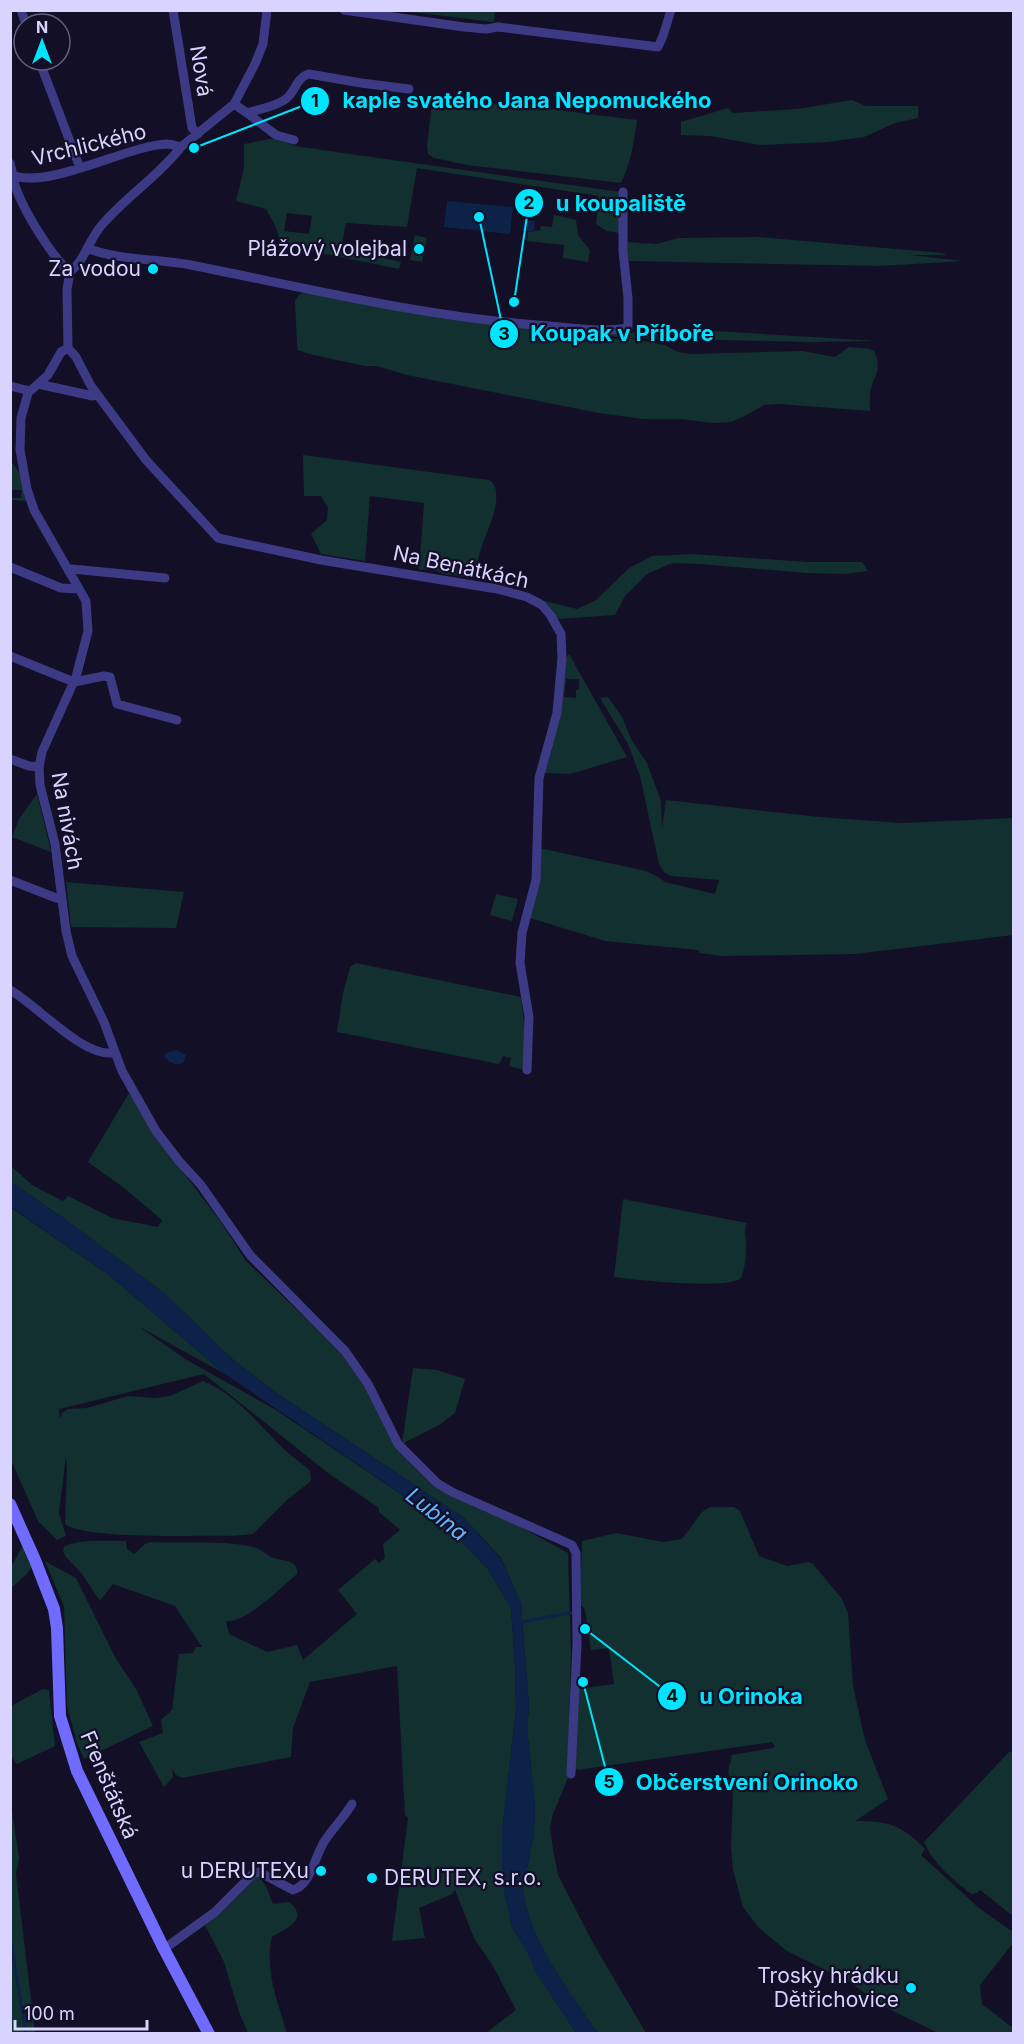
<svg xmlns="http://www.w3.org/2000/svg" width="1024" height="2044" font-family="Inter,sans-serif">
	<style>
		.green { fill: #12302f; fill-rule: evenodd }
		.water { fill: #0c2248 }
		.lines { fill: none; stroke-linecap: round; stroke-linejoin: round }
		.stream { stroke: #0c2248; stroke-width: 3 }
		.street { stroke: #3d3a85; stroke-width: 9 }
		.secondary { stroke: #6f6bff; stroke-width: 12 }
		.poi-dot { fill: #00e5ff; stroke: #130f26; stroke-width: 2 }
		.labels { text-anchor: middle; stroke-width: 4.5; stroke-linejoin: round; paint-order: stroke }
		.street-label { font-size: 21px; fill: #d9d4ff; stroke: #130f26 }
		.poi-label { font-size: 21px; fill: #d9d4ff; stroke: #130f26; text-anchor: end }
		.water-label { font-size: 22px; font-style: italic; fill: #62b6ff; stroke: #130f26 }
		.leader { fill: none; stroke: #00e5ff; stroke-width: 2 }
		.callout-dot { fill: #00e5ff; stroke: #130f26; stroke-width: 2 }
		.mark-label { font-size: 18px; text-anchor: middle; font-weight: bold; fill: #111 }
		.callout-label { font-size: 22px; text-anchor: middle; font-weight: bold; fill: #00e5ff; stroke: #130f26; stroke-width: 4.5; stroke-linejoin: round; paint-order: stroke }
	</style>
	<rect width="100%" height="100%" fill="#130f26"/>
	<path class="green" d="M411 11H495L494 22 411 12Z
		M437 100 533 107 637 120C634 141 631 163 621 183L467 165 434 158 428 154 427 145 432 104Z
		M852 100 866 106H918V118L895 123 864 137 828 142 760 145 710 136 681 135V122L728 108 733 113 797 109Z
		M275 138 295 146 343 153 621 192 620 233 607 231 596 224 599 196 417 168 407 227 346 223 341 249 401 262 399 269 282 245 274 223 266 209 236 201 244 169V144ZM287 213 312 216 309 234 284 231Z
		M554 215 576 220 578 235 590 250 588 262 563 258 564 245 527 241 528 232 540 230 541 226 552 227Z
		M415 235 427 238 422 262 410 260Z
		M758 237 942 253 947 255H911L963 261 880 266 629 261 625 242 657 244 678 238Z
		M304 292 556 330C571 340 611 340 628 338L600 335 680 329 877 341 812 342 628 338 665 345 678 352 692 354 802 351 835 357 849 347 869 349 874 351C881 366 877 372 872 385 869 393 870 403 870 411L779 404 764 405 743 417 731 422 713 423 681 419H643L599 413 407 375 377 366H365L309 354 298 350 297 344 295 301 298 296Z
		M303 455 489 480C507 491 487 531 482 546 478 556 476 567 475 578L443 574 432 569 419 570 424 503 370 496 365 561 321 554 311 534 327 520 328 507 321 496H304Z
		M11 462C22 471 24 487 27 501L11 500V498H21L22 490H11V497Z
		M692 554 807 562H862L868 571 845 574 806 573 700 564 672 563 647 574 625 596 615 615 558 619 545 601 577 609 596 600 629 568 652 556Z
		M569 654 627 757 570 774 544 773 561 715 566 659ZM566 679H579V689L576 690V698L564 697Z
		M608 697 622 717 632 741 647 763 661 801 662 828 666 800 819 817 902 823 1013 818V935L855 954 723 956 699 953V950L605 941 530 918 539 848 646 871 658 877 665 882 715 894 719 880 671 876 665 873 659 864 640 776 628 744 600 698Z
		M37 794 50 847 51 852 12 837 19 819Z
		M66 882 184 892 176 928 71 927Z
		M496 894 518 899 512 921 490 915Z
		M356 963 521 997 525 1033 524 1070 509 1066 511 1058 503 1056 499 1064 337 1032 343 993 350 967Z
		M129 1093 153 1132 220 1221 246 1261 343 1354 365 1386 394 1445 432 1484 512 1522 568 1553 571 1651 568 1778 553 1814 550 1827 553 1849 558 1875 593 1943 646 2033H598C570 1993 528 1939 523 1889L534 1833 535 1807 527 1728 529 1706 521 1604 501 1558 463 1517 278 1394 231 1358 165 1294 62 1217 11 1182 10 1165 32 1185 63 1201 68 1196 112 1218 158 1227 162 1220 124 1188 88 1162Z
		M623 1199 747 1223C743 1230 747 1240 746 1248 746 1258 745 1268 741 1278 729 1290 635 1280 614 1277Z
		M10 1207 109 1275 225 1374 138 1326 185 1359 276 1410 441 1521 487 1568 511 1608 515 1665 516 1709 502 1831V1881L512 1927 527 1951 536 1972 576 2033H486L516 2010 493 1966 474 1938 455 1890 452 1894 419 1908 425 1938 392 1941 408 1818 405 1815 397 1666 310 1682 293 1728 291 1757 182 1778 176 1775 172 1769 173 1777 164 1787 139 1742 163 1733 161 1720 172 1710 179 1654 193 1653 196 1647H202L175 1606 113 1584 100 1601 82 1574 66 1557 63 1551 64 1547C75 1539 112 1541 126 1541L127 1549 134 1554 145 1544 150 1542C180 1543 225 1540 254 1547 262 1549 266 1556 274 1558 283 1561 299 1560 297 1574 280 1588 247 1623 226 1621L229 1634 267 1652 297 1645 303 1660 357 1614 338 1590 375 1559 379 1563 385 1558 383 1544 400 1530 379 1512V1508L328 1473 204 1374 59 1409 60 1419 62 1413 68 1409 87 1408 128 1396 155 1398 170 1396 203 1381C236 1394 260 1426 285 1450 293 1458 302 1463 310 1471L311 1481 287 1500 253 1534 231 1536C199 1535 86 1540 65 1524L67 1468 66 1456 59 1513 66 1536 57 1540 38 1521 11 1460Z
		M413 1368 437 1370 465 1379 455 1413 439 1425 402 1444Z
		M710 1507H734L740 1511 759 1556 787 1566 808 1562 813 1564 842 1599 848 1613 853 1686 865 1740 888 1799 855 1821C888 1821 901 1824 925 1849L921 1855 979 1908 1013 1932V1943L980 1985 982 2004 1013 2028V2033H938L885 2007 848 1981 787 1951 759 1928 743 1907 733 1870 731 1847 733 1793 728 1771 732 1755 772 1748 775 1747 772 1742 577 1770 575 1766 577 1689 614 1684 609 1648 591 1650 585 1609 580 1604 582 1541 616 1533 663 1542 682 1539 702 1512Z
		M23 1545 32 1567 25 1576 11 1588V1567Z
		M45 1561 76 1578 116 1659 136 1689 153 1726 84 1759 77 1743 67 1706 64 1607Z
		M43 1689 49 1690 55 1746 17 1764 11 1756V1706Z
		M1010 1751 1014 1754 1013 1916 980 1890 977 1893 971 1894C953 1879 933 1864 924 1842Z
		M10 1798 19 1858 16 1874 35 2033H11V2030Z
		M258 1875 266 1886 273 1904 289 1902C310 1919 287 1928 272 1937 264 1969 278 2003 287 2033H248L239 2012 224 1962 205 1925Z"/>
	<path class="water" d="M447 201 513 207 510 234 444 227Z
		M523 220 535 221 534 232 522 231Z
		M177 1050 186 1055 184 1062C177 1067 170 1063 164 1057L166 1053Z
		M11 1182 62 1217 165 1294 231 1358 278 1394 463 1517 501 1559 521 1604 529 1706 527 1728 535 1807 534 1833 523 1889C528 1939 570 1992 598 2033H576L536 1972 527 1951 512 1927 502 1881V1831L516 1709 515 1665 511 1608 487 1568 441 1521 225 1374 109 1275 11 1207Z"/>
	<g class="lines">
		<path class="stream" d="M520 1622 571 1613
			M10 1937 26 2034"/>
		<path class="street" d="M21 10 26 24
			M173 10 192 128 198 134
			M344 10 464 27 486 29 498 27 658 47 663 36 671 10
			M39 60 80 168
			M234 104 247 113C259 109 278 106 287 98 296 90 297 77 309 74L361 83 409 89
			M247 113 276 135 294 140
			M181 147C158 177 125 197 101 226 89 240 85 260 70 272L67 289 68 348 76 357 91 386 146 460 218 538 321 560 497 589 527 597 542 605 551 616 561 634 562 658 557 713 539 778 536 880 522 933 520 963 529 1017 527 1070
			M10 163C12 170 13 176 14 182 21 207 51 256 70 272
			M10 174C44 192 128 145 167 144 171 144 177 146 181 147L234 104 255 64 263 44 267 10
			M87 248C115 260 160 259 191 265 306 288 420 316 537 325 566 327 598 333 628 328V298L623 251V192
			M68 348 61 352 48 375 28 393 21 418 20 450 27 489 34 510 86 601 88 631 76 677 42 752 39 767 40 785 55 844 66 931 72 956 104 1022 122 1071 156 1131 179 1161 201 1185 250 1255 345 1351 368 1384 398 1444 437 1483 452 1492 572 1545 576 1553 577 1644 571 1774
			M38 384 93 396 97 394
			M10 386 30 391
			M10 567 61 588 79 589
			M69 572 72 569 165 578
			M10 656 74 682 104 676 110 677 117 704 177 720
			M10 759 29 766 39 767
			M10 880 56 898 62 899
			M10 990C35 1003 86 1061 115 1052
			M164 1949 215 1912 254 1873 259 1872 293 1890C312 1885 315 1853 326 1839 334 1827 345 1816 352 1804"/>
		<path class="secondary" d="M10 1504 35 1560 54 1609 57 1628 60 1716 77 1771 164 1949 209 2034"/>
	</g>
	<g class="poi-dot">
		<circle cx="419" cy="249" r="6"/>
		<circle cx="153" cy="269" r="6"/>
		<circle cx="321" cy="1871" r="6"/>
		<circle cx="372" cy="1878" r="6"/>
		<circle cx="911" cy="1988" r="6"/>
	</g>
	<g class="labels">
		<g class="street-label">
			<text transform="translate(201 71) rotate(81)" y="7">Nová</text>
			<text transform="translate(89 145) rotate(-14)" y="7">Vrchlického</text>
			<text transform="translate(461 567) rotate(12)" y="7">Na Benátkách</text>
			<text transform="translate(67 821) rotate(80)" y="7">Na nivách</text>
			<text transform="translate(109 1785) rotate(67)" y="7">Frenštátská</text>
		</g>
		<g class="poi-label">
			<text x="407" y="256">Plážový volejbal</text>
			<text x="141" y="276">Za vodou</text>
			<text x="309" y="1878">u DERUTEXu</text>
			<text x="384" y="1885" text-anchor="start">DERUTEX, s.r.o.</text>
			<text x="899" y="1983">Trosky hrádku<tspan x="899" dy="24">Dětřichovice</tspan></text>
		</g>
		<g class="water-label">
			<text transform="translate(437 1514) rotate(38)" y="8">Lubina</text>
		</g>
	</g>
	<path class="leader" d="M194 148L315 101M514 302L529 203M479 217L504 334M585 1629L672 1696M583 1682L609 1782"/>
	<g class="callout-dot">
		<circle cx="194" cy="148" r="6"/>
		<circle cx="514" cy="302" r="6"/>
		<circle cx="479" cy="217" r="6"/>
		<circle cx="585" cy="1629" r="6"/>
		<circle cx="583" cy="1682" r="6"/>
		<circle cx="315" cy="101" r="15"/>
		<circle cx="529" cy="203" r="15"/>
		<circle cx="504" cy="334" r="15"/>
		<circle cx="672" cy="1696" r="15"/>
		<circle cx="609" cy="1782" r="15"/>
	</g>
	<g class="mark-label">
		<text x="315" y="107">1</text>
		<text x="529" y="209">2</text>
		<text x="504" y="340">3</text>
		<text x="672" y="1702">4</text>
		<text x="609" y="1788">5</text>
	</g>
	<g class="callout-label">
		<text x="527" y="108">kaple svatého Jana Nepomuckého</text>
		<text x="621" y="211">u koupaliště</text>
		<text x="622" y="341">Koupak v Příboře</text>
		<text x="751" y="1704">u Orinoka</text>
		<text x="747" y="1790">Občerstvení Orinoko</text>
	</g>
	<rect width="1024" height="2044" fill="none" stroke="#d9d4ff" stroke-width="24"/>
	<g transform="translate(42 42)"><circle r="28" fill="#130f26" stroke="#625e7d" stroke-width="1.5"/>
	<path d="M0-4.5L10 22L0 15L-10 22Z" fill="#00e5ff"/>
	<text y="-9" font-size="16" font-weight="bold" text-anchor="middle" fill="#d9d4ff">N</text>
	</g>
	<path d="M15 2020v9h132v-9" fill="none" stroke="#d9d4ff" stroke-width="3"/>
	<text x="24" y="2020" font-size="18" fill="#d9d4ff" stroke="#130f26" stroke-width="4.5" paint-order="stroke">100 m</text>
</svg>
